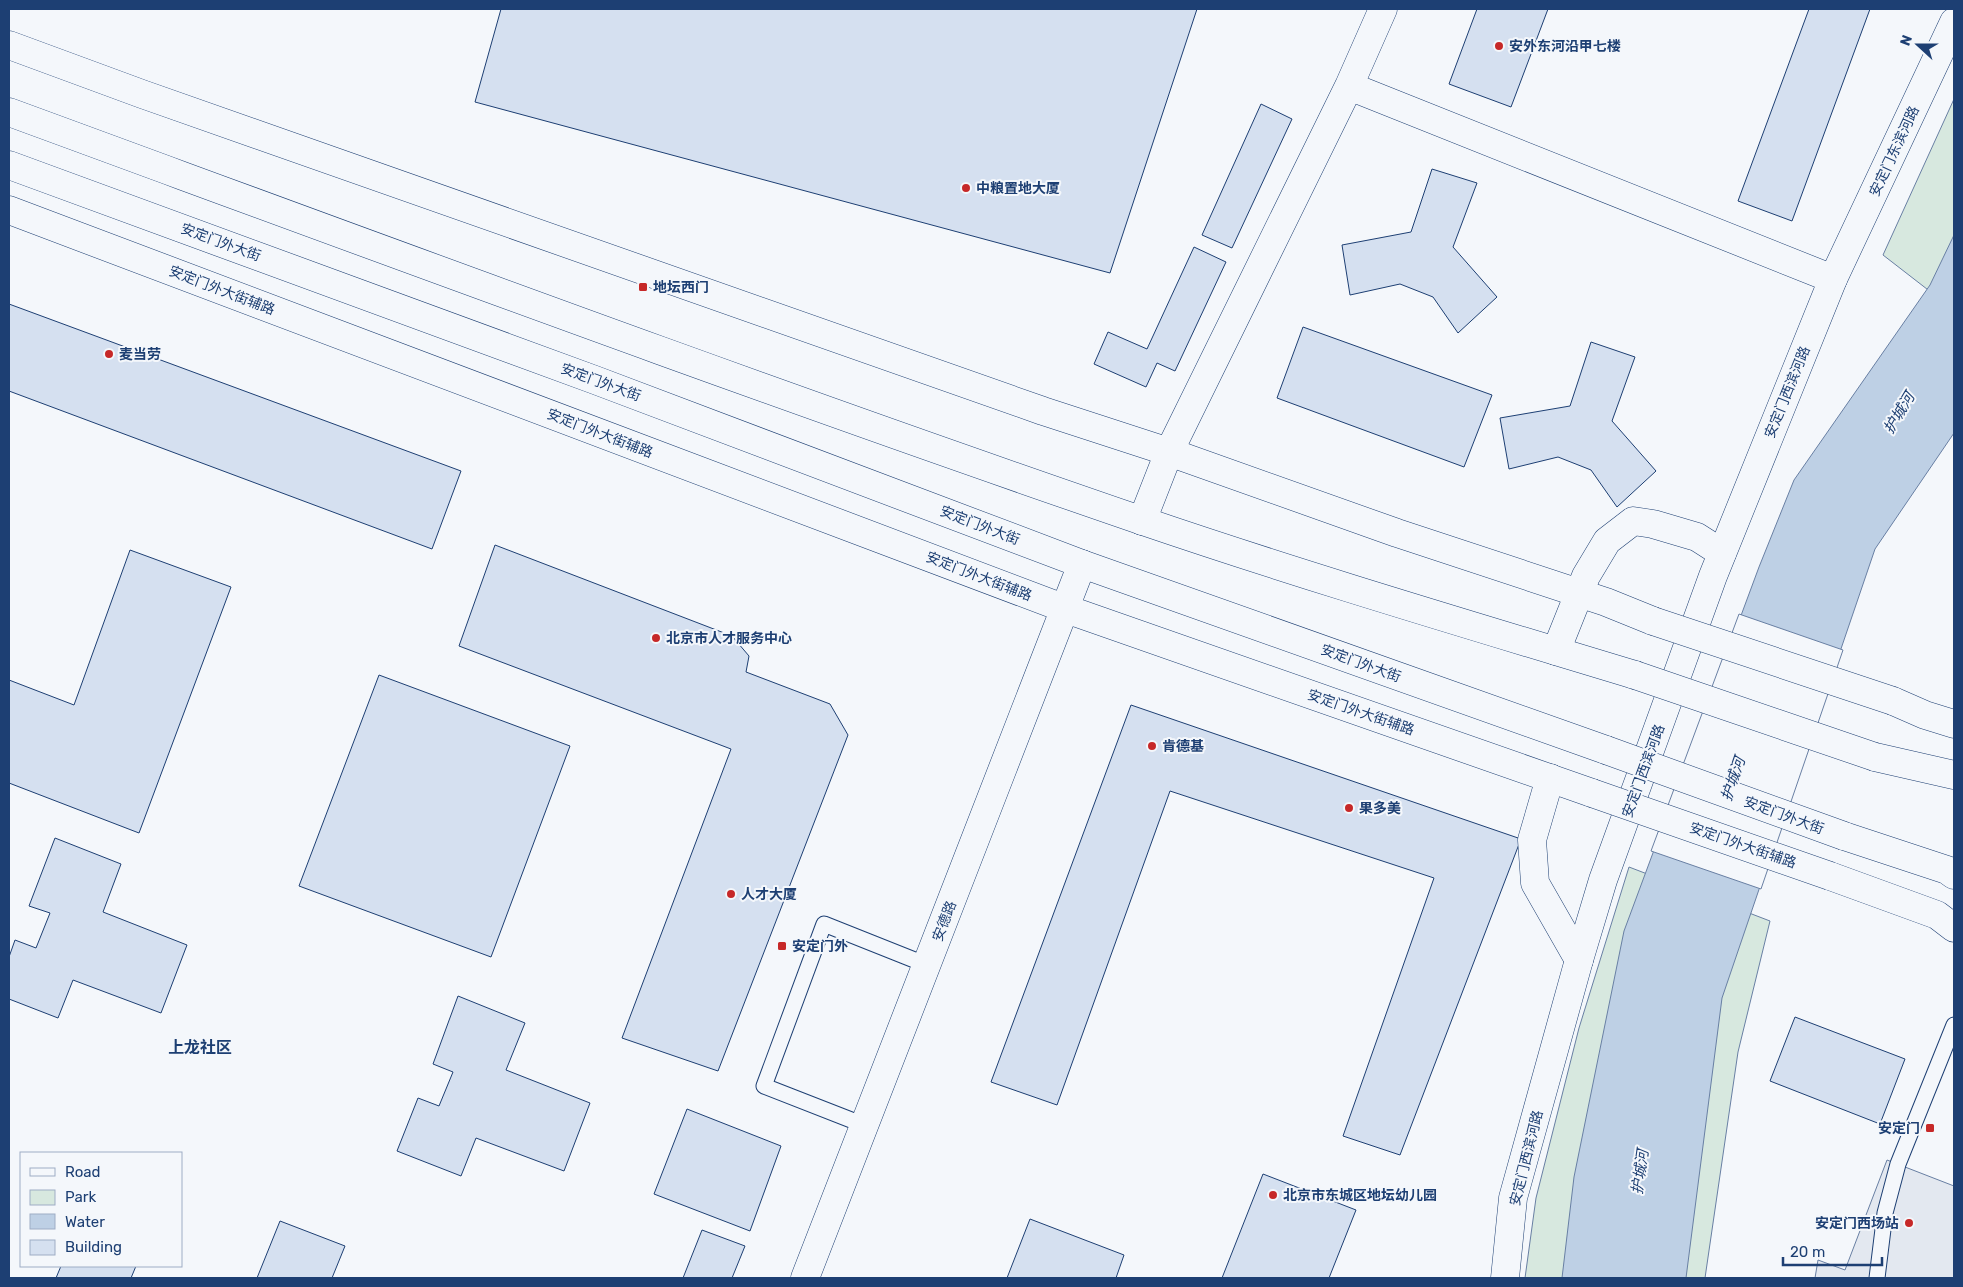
<svg xmlns="http://www.w3.org/2000/svg" width="1963" height="1287" font-family="Rubik,'Noto Sans SC',sans-serif">
	<style>
		.green { fill: #d7e8df; stroke: #687fa3 }
		.parking { fill: #e3e8f0; stroke: #687fa3 }
		.water { fill: #bed0e5; stroke: #687fa3 }
		.pier { fill: #f4f7fb; stroke: #687fa3 }
		.building { fill: #d5e0f0; stroke: #1d3f73 }
		.lines { fill: none; stroke-linecap: round; stroke-linejoin: round }
		.lane-casing { stroke: #1d3f73; stroke-width: 17 }
		.street-casing { stroke: #1d3f73; stroke-width: 29 }
		.secondary-casing { stroke: #1d3f73; stroke-width: 29 }
		.primary-casing { stroke: #1d3f73; stroke-width: 29 }
		.lane { stroke: #f4f7fb; stroke-width: 15 }
		.street { stroke: #f4f7fb; stroke-width: 28 }
		.secondary { stroke: #f4f7fb; stroke-width: 28 }
		.primary { stroke: #f4f7fb; stroke-width: 28 }
		.secondary-bridge-casing { stroke: #1d3f73; stroke-width: 29; stroke-linecap: butt }
		.primary-bridge-casing { stroke: #1d3f73; stroke-width: 29; stroke-linecap: butt }
		.secondary-bridge { stroke: #f4f7fb; stroke-width: 28 }
		.primary-bridge { stroke: #f4f7fb; stroke-width: 28 }
		.poi-dot { fill: #c62828; stroke: #f4f7fb; stroke-width: 2 }
		.labels { text-anchor: middle; stroke-width: 4; stroke-linejoin: round; paint-order: stroke }
		.poi-label { font-size: 14px; font-weight: bold; fill: #1d3f73; stroke: #f4f7fb; text-anchor: start }
		.street-label { font-size: 14px; fill: #1d3f73; stroke: #f4f7fb }
		.water-label { font-size: 15px; font-style: italic; fill: #1d3f73; stroke: #f4f7fb }
		.quarter-label { font-size: 16px; font-weight: bold; fill: #1d3f73; stroke: #f4f7fb }
	</style>
	<rect width="100%" height="100%" fill="#f4f7fb"/>
	<path class="green" d="M1954 99V310L1883 255Z
		M1629 867 1770 921 1738 1052 1705 1278H1525L1536 1198 1579 1028Z"/>
	<path class="parking" d="M1887 1160 1954 1186V1278H1815L1818 1260 1845 1270Z"/>
	<path class="water" d="M1954 235V433L1875 549 1722 998 1686 1278H1562L1574 1177 1624 931 1759 567 1794 480 1930 285Z"/>
	<path class="pier" d="M1739 614 1843 650 1761 889 1651 851Z"/>
	<path class="building" d="M501 9H1197L1110 273 475 102Z
		M1477 9H1548L1511 107 1449 84Z
		M1809 9H1870L1792 221 1738 201Z
		M1261 104 1292 119 1232 248 1202 235Z
		M1432 169 1477 183 1453 247 1497 297 1458 333 1433 297 1400 284 1350 295 1342 245 1411 232Z
		M1194 247 1226 262 1175 371 1157 363 1146 387 1094 364 1108 332 1147 349Z
		M9 304 461 471 432 549 9 391Z
		M1303 327 1492 395 1464 467 1277 398Z
		M1591 342 1635 357 1612 421 1656 471 1617 507 1591 470 1558 457 1509 469 1500 418 1570 406Z
		M495 545 732 636 749 656 746 672 830 704 848 735 718 1071 622 1038 731 749 459 646Z
		M130 550 231 587 139 833 9 783V680L74 705Z
		M379 675 570 746 491 957 299 886Z
		M1131 705 1521 839 1400 1155 1343 1136 1434 878 1170 791 1057 1105 991 1082Z
		M55 838 121 864 103 912 187 945 161 1013 73 980 58 1018 9 999V957L15 940 36 948 50 913 29 906Z
		M458 996 525 1023 506 1070 590 1103 564 1171 476 1138 461 1176 397 1151 418 1098 439 1106 453 1072 433 1064Z
		M1795 1017 1905 1059 1880 1124 1770 1081Z
		M687 1109 781 1146 750 1231 654 1194Z
		M1263 1174 1356 1210 1329 1278H1222Z
		M1030 1219 1124 1255 1116 1278H1007Z
		M280 1221 345 1246 332 1278H257Z
		M702 1230 745 1246 732 1278H683Z
		M61 1266H136L131 1278H56Z"/>
	<g class="lines">
		<defs>
			<path id="lane" d="M864 1125 764 1086 824 924 927 965
				M1877 1278 1885 1213 1898 1164 1954 1025"/>
			<path id="street" d="M1349 86 1833 279
				M1142 521 1169 452 1349 86 1383 9
				M1556 651 1586 576 1607 541 1633 521 1653 524 1697 537 1722 553
				M1550 778 1532 840 1535 883 1579 960"/>
			<path id="secondary" d="M9 45 142 94 1043 411 1169 452 1397 533 1606 602 1653 621
				M9 210 1066 609 1592 793
				M1893 701 1925 715 1954 724
				M1830 876 1937 915 1954 928
				M805 1278 1082 564
				M1505 1278 1513 1198 1579 960 1603 880 1713 576 1833 279 1954 22"/>
			<path id="primary" d="M9 112C385 250 761 390 1140 520 1304 576 1470 625 1635 675
				M9 165 595 380 1082 564 1606 750
				M1875 757 1954 775
				M1844 836 1947 870 1954 875"/>
		</defs>
		<use href="#lane" class="lane-casing"/>
		<use href="#street" class="street-casing"/>
		<use href="#secondary" class="secondary-casing"/>
		<use href="#primary" class="primary-casing"/>
		<use href="#lane" class="lane"/>
		<use href="#street" class="street"/>
		<use href="#secondary" class="secondary"/>
		<use href="#primary" class="primary"/>
		<defs>
			<path id="secondary-bridge" d="M1653 621 1893 701
				M1592 793 1830 876"/>
			<path id="primary-bridge" d="M1635 675 1875 757
				M1606 750 1844 836"/>
		</defs>
		<use href="#secondary-bridge" class="secondary-bridge-casing"/>
		<use href="#primary-bridge" class="primary-bridge-casing"/>
		<use href="#secondary-bridge" class="secondary-bridge"/>
		<use href="#primary-bridge" class="primary-bridge"/>
	</g>
	<g class="poi-dot">
		<circle cx="1499" cy="46" r="5"/>
		<circle cx="966" cy="188" r="5"/>
		<rect x="638" y="282" width="10" height="10" rx="2.5"/>
		<circle cx="109" cy="354" r="5"/>
		<circle cx="656" cy="638" r="5"/>
		<circle cx="1152" cy="746" r="5"/>
		<circle cx="1349" cy="808" r="5"/>
		<circle cx="731" cy="894" r="5"/>
		<rect x="777" y="941" width="10" height="10" rx="2.5"/>
		<rect x="1925" y="1123" width="10" height="10" rx="2.5"/>
		<circle cx="1273" cy="1195" r="5"/>
		<circle cx="1909" cy="1223" r="5"/>
	</g>
	<g class="labels">
		<g class="poi-label">
			<text x="1509" y="51">安外东河沿甲七楼</text>
			<text x="976" y="193">中粮置地大厦</text>
			<text x="653" y="292">地坛西门</text>
			<text x="119" y="359">麦当劳</text>
			<text x="666" y="643">北京市人才服务中心</text>
			<text x="1162" y="751">肯德基</text>
			<text x="1359" y="813">果多美</text>
			<text x="741" y="899">人才大厦</text>
			<text x="792" y="951">安定门外</text>
			<text x="1920" y="1133" text-anchor="end">安定门</text>
			<text x="1283" y="1200">北京市东城区地坛幼儿园</text>
			<text x="1899" y="1228" text-anchor="end">安定门西场站</text>
		</g>
		<g class="street-label">
			<text transform="translate(1894 151) rotate(-65)" y="5">安定门东滨河路</text>
			<text transform="translate(221 242) rotate(20)" y="5">安定门外大街</text>
			<text transform="translate(222 290) rotate(21)" y="5">安定门外大街辅路</text>
			<text transform="translate(601 382) rotate(20)" y="5">安定门外大街</text>
			<text transform="translate(1787 392) rotate(-68)" y="5">安定门西滨河路</text>
			<text transform="translate(600 433) rotate(21)" y="5">安定门外大街辅路</text>
			<text transform="translate(980 525) rotate(21)" y="5">安定门外大街</text>
			<text transform="translate(979 576) rotate(21)" y="5">安定门外大街辅路</text>
			<text transform="translate(1361 663) rotate(20)" y="5">安定门外大街</text>
			<text transform="translate(1361 712) rotate(19)" y="5">安定门外大街辅路</text>
			<text transform="translate(1643 771) rotate(-70)" y="5">安定门西滨河路</text>
			<text transform="translate(1784 815) rotate(20)" y="5">安定门外大街</text>
			<text transform="translate(1743 845) rotate(19)" y="5">安定门外大街辅路</text>
			<text transform="translate(944 921) rotate(-69)" y="5">安德路</text>
			<text transform="translate(1526 1158) rotate(-76)" y="5">安定门西滨河路</text>
		</g>
		<g class="water-label">
			<text transform="translate(1899 413) rotate(-59)" y="5">护城河</text>
			<text transform="translate(1733 779) rotate(-71)" y="5">护城河</text>
			<text transform="translate(1640 1172) rotate(-82)" y="5">护城河</text>
		</g>
		<g class="quarter-label">
			<text x="200" y="1053">上龙社区</text>
		</g>
	</g>
	<rect width="1963" height="1287" fill="none" stroke="#1d3f73" stroke-width="20"/>
	<rect x="20" y="1152" width="162" height="115" fill="#f4f7fb" stroke="#9eadc5"/>
	<rect x="30" y="1168" width="25" height="8" fill="#f4f7fb" stroke="#9eadc5"/>
	<text x="65" y="1177" font-size="15" fill="#1d3f73">Road</text>
	<rect x="30" y="1190" width="25" height="15" fill="#d7e8df" stroke="#9eadc5"/>
	<text x="65" y="1202" font-size="15" fill="#1d3f73">Park</text>
	<rect x="30" y="1214" width="25" height="15" fill="#bed0e5" stroke="#9eadc5"/>
	<text x="65" y="1227" font-size="15" fill="#1d3f73">Water</text>
	<rect x="30" y="1240" width="25" height="15" fill="#d5e0f0" stroke="#9eadc5"/>
	<text x="65" y="1252" font-size="15" fill="#1d3f73">Building</text>
	<g transform="translate(1918 45) rotate(291)" stroke="#f4f7fb" stroke-width="4" paint-order="stroke">
	<path d="M0-4L9 19L0 12L-9 19Z" fill="#1d3f73"/>
	<text y="-8" font-size="14" font-weight="bold" text-anchor="middle" fill="#1d3f73">N</text>
	</g>
	<path d="M1783 1257v8h99v-8" fill="none" stroke="#1d3f73" stroke-width="2.5"/>
	<text x="1790" y="1257" font-size="15" fill="#1d3f73" stroke="#f4f7fb" stroke-width="4" paint-order="stroke">20 m</text>
</svg>
